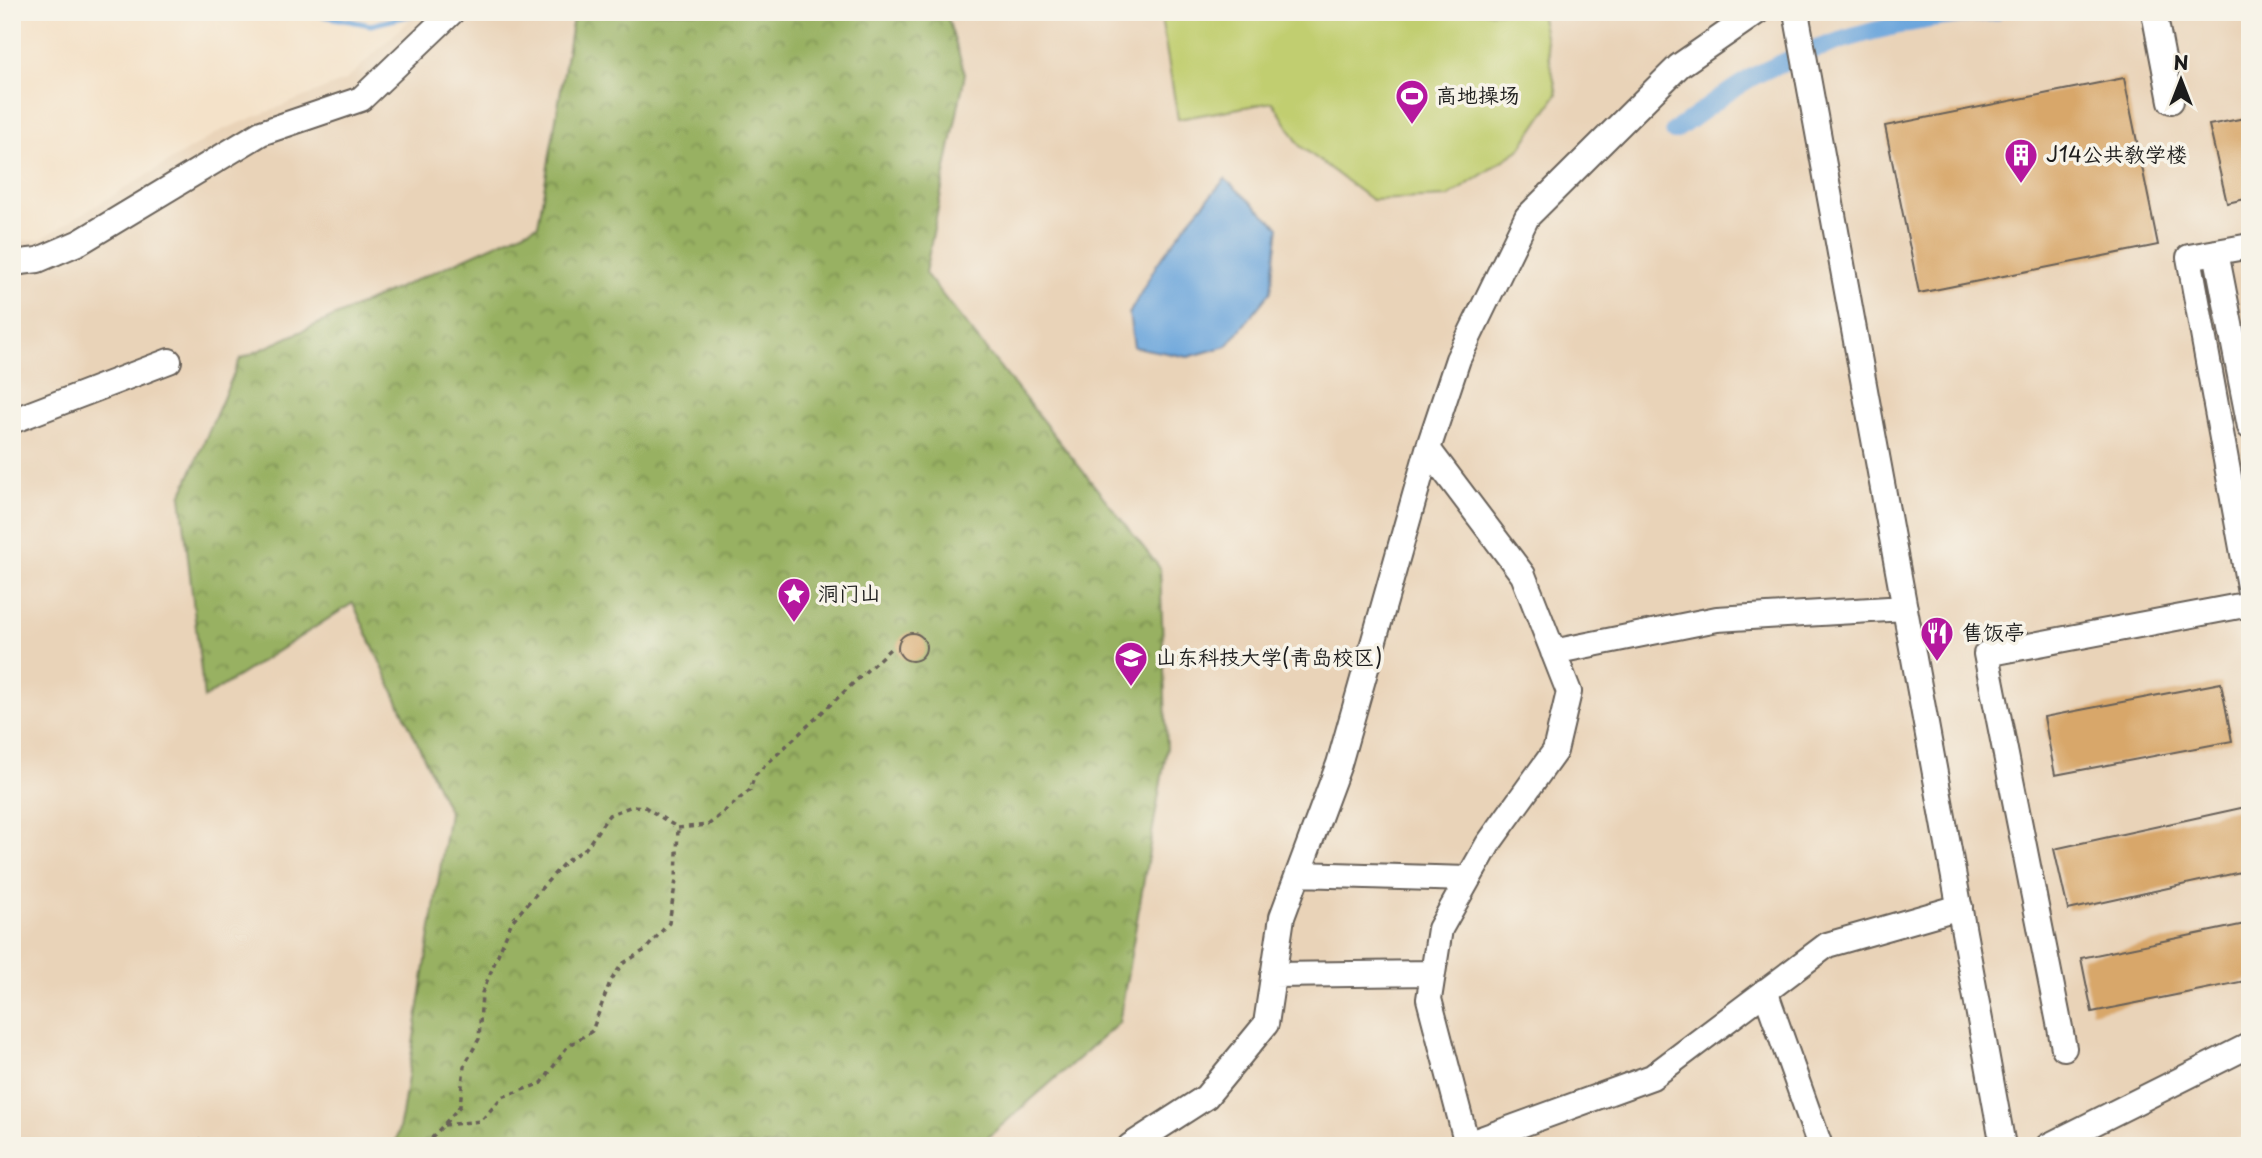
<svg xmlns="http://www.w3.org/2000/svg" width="2262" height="1158" font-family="'Playpen Sans','LXGW WenKai TC',sans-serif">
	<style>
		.built { fill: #e9d3b8 }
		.forest { fill: url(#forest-crowns); stroke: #5a663f; stroke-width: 2 }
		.pitch { fill: #c1ce6f; stroke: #6e7546; stroke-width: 2 }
		.water { fill: #6ca6dc; stroke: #44617c; stroke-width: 2 }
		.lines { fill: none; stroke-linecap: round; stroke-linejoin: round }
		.stream { stroke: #6ca6dc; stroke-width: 5 }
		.canal { stroke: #6ca6dc; stroke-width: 18 }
		.building { fill: #d8a76a }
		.minor-casing { stroke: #686159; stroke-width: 28 }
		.path { stroke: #686159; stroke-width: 3.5; stroke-dasharray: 5 5; stroke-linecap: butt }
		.minor { stroke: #fff; stroke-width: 24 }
		.labels { text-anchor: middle; stroke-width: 7; stroke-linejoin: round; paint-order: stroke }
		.poi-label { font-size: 21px; fill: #1c1c1c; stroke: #f7f3e8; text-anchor: start }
	</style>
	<defs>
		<pattern id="forest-crowns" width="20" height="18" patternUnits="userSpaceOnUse" patternTransform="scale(1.75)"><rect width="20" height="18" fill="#98b162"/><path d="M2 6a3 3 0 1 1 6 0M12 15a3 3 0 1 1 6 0" fill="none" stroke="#7b8f50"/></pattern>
	</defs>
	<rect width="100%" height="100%" fill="#f7f3e8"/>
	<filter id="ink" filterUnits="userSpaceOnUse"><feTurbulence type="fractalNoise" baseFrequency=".0143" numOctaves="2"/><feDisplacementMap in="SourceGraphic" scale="14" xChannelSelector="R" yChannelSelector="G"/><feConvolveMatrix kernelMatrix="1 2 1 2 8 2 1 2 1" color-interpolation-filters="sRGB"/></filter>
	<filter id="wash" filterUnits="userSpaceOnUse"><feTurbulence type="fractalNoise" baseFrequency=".00686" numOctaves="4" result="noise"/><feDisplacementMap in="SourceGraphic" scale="28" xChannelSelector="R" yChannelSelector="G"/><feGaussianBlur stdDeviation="1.57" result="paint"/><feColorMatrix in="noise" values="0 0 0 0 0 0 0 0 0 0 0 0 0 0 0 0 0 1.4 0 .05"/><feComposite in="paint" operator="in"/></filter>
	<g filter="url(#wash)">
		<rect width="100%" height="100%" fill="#f4e2c9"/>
		<path class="built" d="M418 12H2250V1133L2224 1146H12V242L41 239 220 131 346 80Z"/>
		<path class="forest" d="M574 12H946L965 74 925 273 1160 568 1167 748 1119 1023 978 1146H395L402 1115 449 812 353 603 204 698 181 496 240 359 538 225Z"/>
		<path class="pitch" d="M1160 12H1540L1557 94 1519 150 1448 197 1372 200 1300 146 1273 102 1178 119Z"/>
		<path class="water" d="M1225 179 1279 227 1271 291 1227 346 1188 357 1134 347 1129 314 1157 264 1188 222Z"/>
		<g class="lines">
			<path class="stream" d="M303 12 371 25 424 12"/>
			<path class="canal" d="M1674 131C1701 113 1729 89 1758 74 1833 37 1912 17 1995 12"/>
		</g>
		<g id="blocks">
			<path class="building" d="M2124 78 2158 245 1919 293 1885 126Z
				M2250 117V198L2227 203 2209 125Z
				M898 647a14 14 0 1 1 28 0a14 14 0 1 1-28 0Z
				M2221 683 2232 741 2055 775 2044 717Z
				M2250 806V870L2068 910 2054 849Z
				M2250 923V980L2092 1012 2081 958Z"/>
		</g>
	</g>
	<g filter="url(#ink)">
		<use href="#blocks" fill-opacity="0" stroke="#686159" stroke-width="2"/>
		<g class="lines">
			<defs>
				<path id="minor" d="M1796 12 2003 1146
					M2154 12 2171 101
					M2250 246 2189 257 2250 592
					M2216 252 2250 427
					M12 263 38 260 80 242 261 133 361 99 452 12
					M12 421 169 361
					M1428 449 1523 575 1569 692 1555 751 1488 844 1440 929 1429 999 1467 1144
					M1553 652 1717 619 1905 608
					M1298 874 1468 879
					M1273 975 1433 973
					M1765 991 1820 1146
					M2064 1048 1986 654 2250 604
					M1130 1146 1206 1097 1266 1024 1282 917 1339 764 1428 449 1458 359 1527 217 1679 66 1757 12
					M1462 1146 1652 1077 1827 945 1960 907
					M2048 1146 2250 1045"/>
			</defs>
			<use href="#minor" class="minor-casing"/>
			<path class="path" d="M444 1125 481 1121 502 1097 542 1083 567 1047 592 1031 610 982 622 964 645 950 669 923 676 880 678 828
				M188 1146 198 1140 246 1146
				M425 1146 460 1106 464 1066 479 1039 482 993 512 921 565 862 586 848 609 815 632 806 645 807 678 828 708 825 750 790 755 775 890 649"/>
			<use href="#minor" class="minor"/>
		</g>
	</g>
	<defs>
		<symbol id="stadium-pin" viewBox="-11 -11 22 30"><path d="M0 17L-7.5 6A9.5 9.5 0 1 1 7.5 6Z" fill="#b5179e" stroke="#f7f3e8"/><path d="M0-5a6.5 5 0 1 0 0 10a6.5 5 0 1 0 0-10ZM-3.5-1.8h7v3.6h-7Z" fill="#fff"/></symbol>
		<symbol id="building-pin" viewBox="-11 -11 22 30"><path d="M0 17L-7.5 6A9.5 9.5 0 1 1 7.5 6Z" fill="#b5179e" stroke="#f7f3e8"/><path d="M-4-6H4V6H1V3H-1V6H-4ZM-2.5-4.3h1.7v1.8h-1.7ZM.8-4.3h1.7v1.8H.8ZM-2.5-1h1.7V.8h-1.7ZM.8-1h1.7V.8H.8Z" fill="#fff"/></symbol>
		<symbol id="sight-pin" viewBox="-11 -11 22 30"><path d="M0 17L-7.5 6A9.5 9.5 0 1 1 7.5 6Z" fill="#b5179e" stroke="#f7f3e8"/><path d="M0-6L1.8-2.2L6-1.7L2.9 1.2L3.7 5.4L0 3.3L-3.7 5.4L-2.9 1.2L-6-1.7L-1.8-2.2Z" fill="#fff"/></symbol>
		<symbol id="restaurant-pin" viewBox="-11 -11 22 30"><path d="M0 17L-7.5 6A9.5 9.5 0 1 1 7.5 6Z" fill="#b5179e" stroke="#f7f3e8"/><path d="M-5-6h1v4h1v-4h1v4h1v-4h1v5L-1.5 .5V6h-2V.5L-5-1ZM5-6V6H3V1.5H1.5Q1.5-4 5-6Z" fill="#fff"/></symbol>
		<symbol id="university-pin" viewBox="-11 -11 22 30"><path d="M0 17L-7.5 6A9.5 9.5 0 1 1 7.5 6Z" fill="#b5179e" stroke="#f7f3e8"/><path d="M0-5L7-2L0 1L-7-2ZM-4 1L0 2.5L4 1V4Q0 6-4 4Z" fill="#fff"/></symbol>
	</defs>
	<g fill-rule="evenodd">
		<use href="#stadium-pin" x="1393" y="77" width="38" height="52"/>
		<use href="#building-pin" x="2002" y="136" width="38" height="52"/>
		<use href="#sight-pin" x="775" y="575" width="38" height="52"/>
		<use href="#restaurant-pin" x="1918" y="614" width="38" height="52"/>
		<use href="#university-pin" x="1112" y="639" width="38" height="52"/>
	</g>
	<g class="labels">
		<g class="poi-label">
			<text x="1436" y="103">高地操场</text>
			<text x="2046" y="162">J14公共教学楼</text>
			<text x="818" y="601">洞门山</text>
			<text x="1962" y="640">售饭亭</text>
			<text x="1156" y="665">山东科技大学(青岛校区)</text>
		</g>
	</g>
	<rect width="2262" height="1158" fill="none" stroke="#f7f3e8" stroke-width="42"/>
	<g transform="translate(2181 80)" stroke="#f7f3e8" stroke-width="5" paint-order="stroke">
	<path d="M0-5L12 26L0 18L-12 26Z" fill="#1c1c1c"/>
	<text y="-10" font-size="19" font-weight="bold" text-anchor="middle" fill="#1c1c1c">N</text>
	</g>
</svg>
